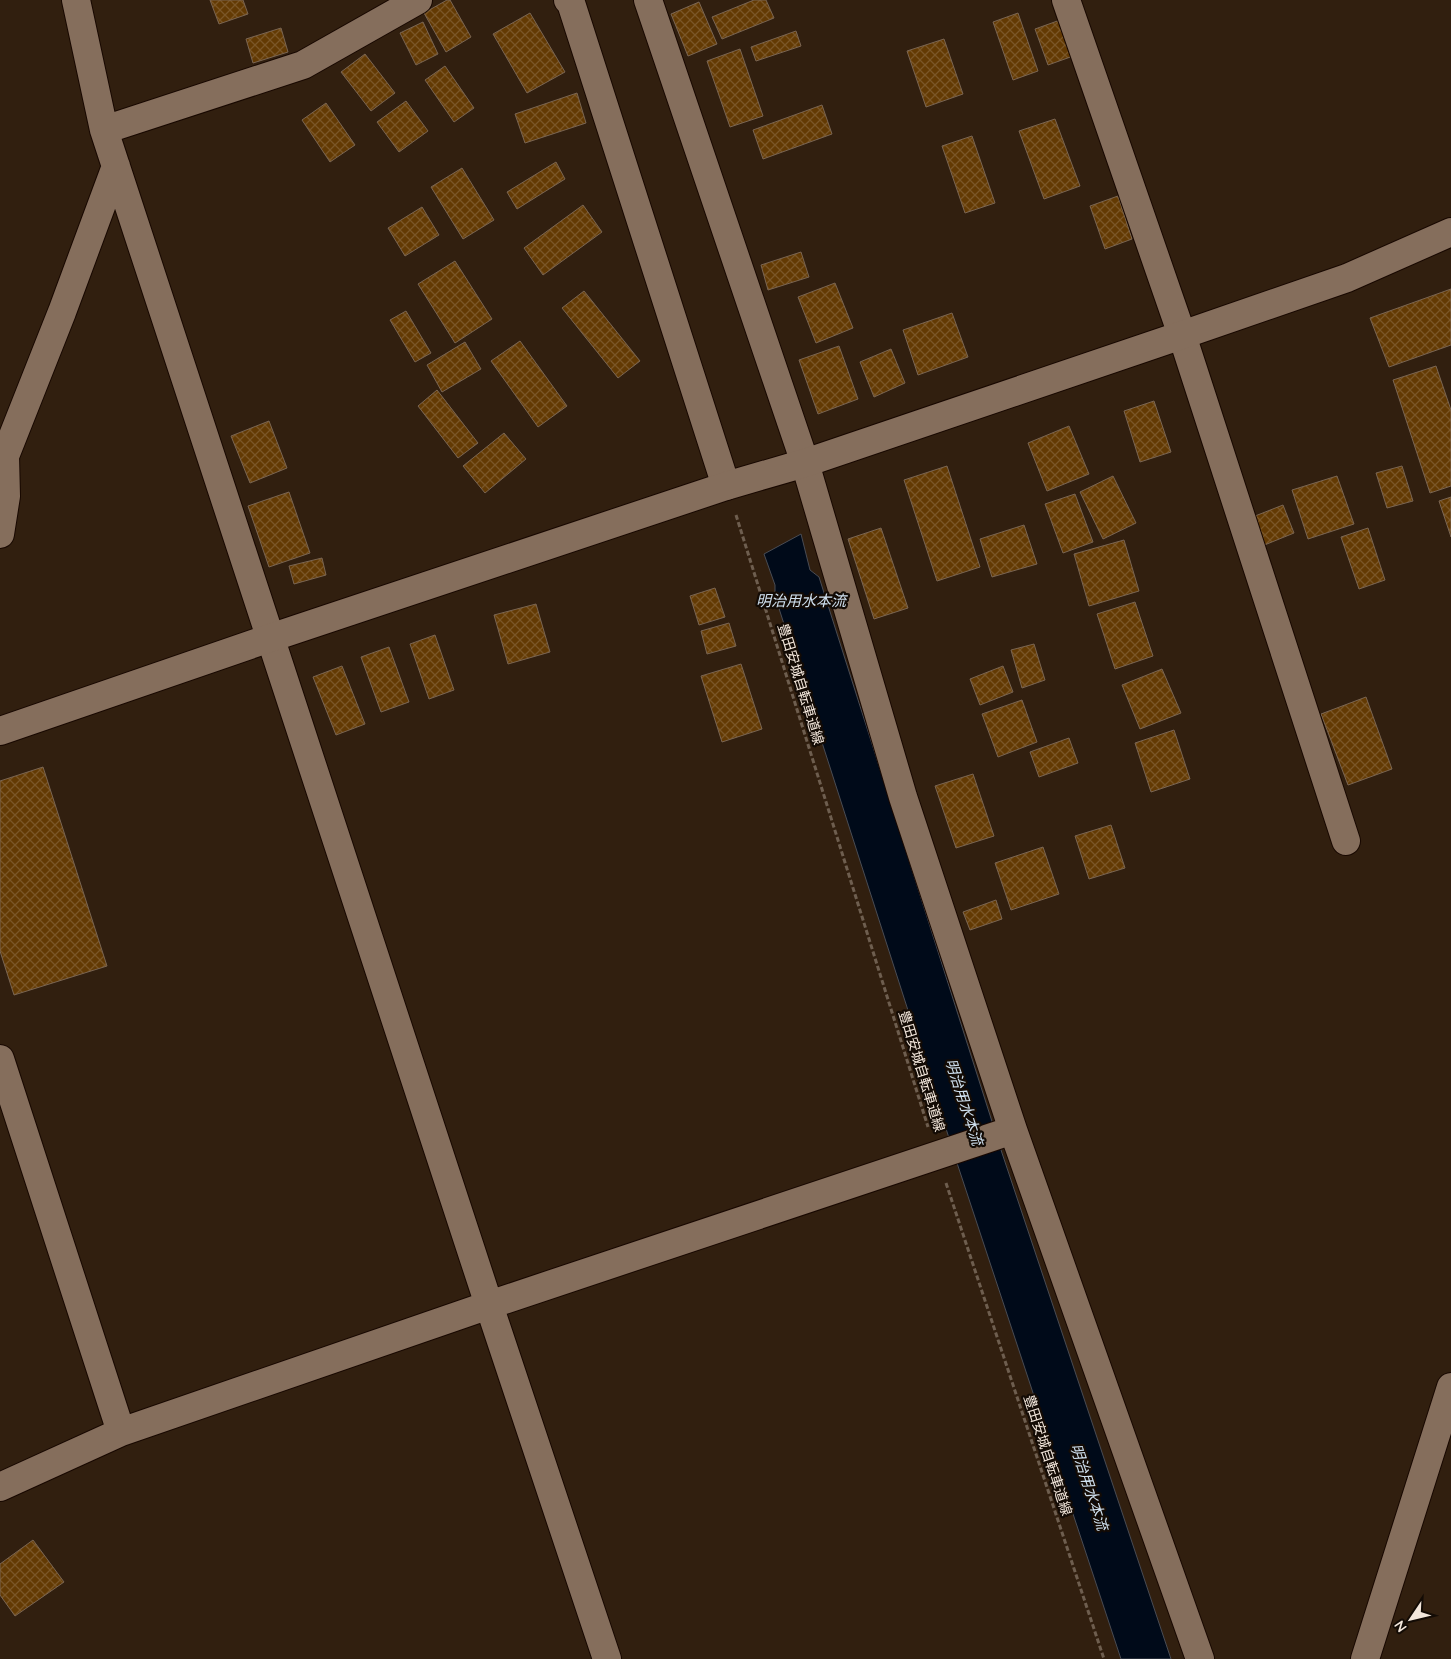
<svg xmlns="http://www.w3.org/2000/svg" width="1451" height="1659" font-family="Quicksand,'Noto Sans JP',sans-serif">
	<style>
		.water { fill: #000a19; stroke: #494c54 }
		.building { fill: url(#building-cross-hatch); stroke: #7a6552 }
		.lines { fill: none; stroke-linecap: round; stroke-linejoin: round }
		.minor-casing { stroke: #180800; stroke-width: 30 }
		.tertiary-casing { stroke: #180800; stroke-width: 30 }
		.path { stroke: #6e5e4f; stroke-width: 3; stroke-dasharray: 5 2.5; stroke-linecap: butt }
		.minor { stroke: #856e5c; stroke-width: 28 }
		.tertiary { stroke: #856e5c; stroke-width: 28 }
		.labels { text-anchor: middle; stroke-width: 4.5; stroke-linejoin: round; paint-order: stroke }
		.street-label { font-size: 14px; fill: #f3e7dc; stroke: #130b05 }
		.water-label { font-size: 15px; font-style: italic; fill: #cfe0ef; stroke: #130b05 }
	</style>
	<defs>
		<pattern id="building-cross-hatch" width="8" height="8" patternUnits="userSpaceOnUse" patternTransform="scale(1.25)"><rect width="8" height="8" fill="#633a03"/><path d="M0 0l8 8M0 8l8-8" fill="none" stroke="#7a5627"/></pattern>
	</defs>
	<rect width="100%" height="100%" fill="#311f0f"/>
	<path class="water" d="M801 534 810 570 819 577 1002 1153 1171 1659H1121L958 1166 775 596V585L764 554Z"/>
	<path class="building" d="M210 0H243L248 14 219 24Z
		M447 0H450L471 37 446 52 424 13Z
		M754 0H766L774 18 722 39 712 17Z
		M699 2 717 44 688 56 671 14Z
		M530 13 565 72 527 93 493 34Z
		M1018 13 1038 71 1013 80 993 22Z
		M1063 19 1076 55 1048 65 1035 29Z
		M423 22 438 54 416 65 400 33Z
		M281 28 288 52 253 63 246 39Z
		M796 31 801 46 756 61 751 47Z
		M944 39 963 94 926 107 907 51Z
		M740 49 763 116 730 127 707 61Z
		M365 54 395 93 371 111 341 72Z
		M445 66 474 108 454 122 425 80Z
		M577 93 586 123 525 143 515 114Z
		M406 101 428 131 399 152 377 122Z
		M326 103 355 145 330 162 302 120Z
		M822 105 832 134 763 159 753 130Z
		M1055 119 1080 186 1044 199 1019 131Z
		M972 136 995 203 965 213 942 146Z
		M556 162 565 179 517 209 507 192Z
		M462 168 494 220 463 239 431 187Z
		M1118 196 1132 239 1105 249 1090 206Z
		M583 205 602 232 543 275 524 248Z
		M422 207 439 235 405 256 388 228Z
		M801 252 809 277 768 290 761 265Z
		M455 261 492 319 455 343 418 284Z
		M835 283 853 328 816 343 798 297Z
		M1451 289V345L1389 367 1370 318Z
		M584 291 640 361 618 378 562 308Z
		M406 311 431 353 415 362 390 320Z
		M952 313 968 357 918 375 903 330Z
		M520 341 567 406 538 427 491 361Z
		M465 342 481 369 442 392 427 365Z
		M839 346 858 399 818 414 799 360Z
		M891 349 905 383 874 397 860 362Z
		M1436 366 1451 410V486L1430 493 1393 380Z
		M437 390 478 443 458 458 418 406Z
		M1154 401 1171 452 1140 462 1124 411Z
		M269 421 287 468 250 483 231 436Z
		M1069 426 1089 474 1047 491 1028 443Z
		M504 433 526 459 485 493 463 466Z
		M947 466 980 567 937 581 904 480Z
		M1402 466 1413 501 1387 508 1376 473Z
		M1113 476 1136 523 1103 539 1080 492Z
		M1337 476 1354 524 1308 539 1292 490Z
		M289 492 310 553 269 567 248 506Z
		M1075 494 1093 542 1063 553 1045 504Z
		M1451 497V537L1439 501Z
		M1283 505 1294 533 1262 546 1250 518Z
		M1024 525 1037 564 992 577 980 539Z
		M881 528 908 608 874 619 848 539Z
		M1368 528 1385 580 1359 589 1341 537Z
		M1124 540 1139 591 1089 606 1074 554Z
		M322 558 326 575 294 584 289 566Z
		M715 588 725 617 699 625 690 596Z
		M1135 602 1153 656 1115 669 1097 614Z
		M536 604 550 652 508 664 494 615Z
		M729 623 736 646 707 654 701 631Z
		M435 635 454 690 429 699 410 644Z
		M1034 644 1045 680 1022 688 1011 650Z
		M389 647 409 702 381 712 361 657Z
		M741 664 762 729 722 742 701 676Z
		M342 666 365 724 336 735 313 677Z
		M1003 666 1013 692 980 705 970 679Z
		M1162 669 1181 713 1140 729 1122 685Z
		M1366 697 1392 769 1348 785 1321 714Z
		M1022 700 1037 742 998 757 982 714Z
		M1174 730 1190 779 1151 792 1135 743Z
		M1069 738 1078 763 1039 777 1030 752Z
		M43 767 107 966 14 995 0 951V781Z
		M973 774 994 836 956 848 935 786Z
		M1111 825 1125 868 1089 879 1075 836Z
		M1043 847 1059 894 1011 910 995 863Z
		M996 900 1002 919 970 930 963 912Z
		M33 1540 64 1582 15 1616 0 1595V1564Z"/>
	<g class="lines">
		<defs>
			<path id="minor" d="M76 0 104 130 489 1305 607 1659
				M568 0 571 3 726 486
				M648 0 805 463 903 797 1013 1130 1200 1659
				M1066 0 1182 335 1346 841
				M104 130 303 65 418 0
				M0 534 6 496 5 456 62 312 116 166
				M0 1059 121 1432
				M0 1487 121 1432 489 1305 1013 1130
				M1365 1659 1451 1387"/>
			<path id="tertiary" d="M0 731 270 638 726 486 805 463 1182 335 1347 278 1451 232"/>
		</defs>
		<use href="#minor" class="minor-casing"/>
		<use href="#tertiary" class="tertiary-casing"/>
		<path class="path" d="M736 515 928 1127
			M946 1183 1104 1659"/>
		<use href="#minor" class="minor"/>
		<use href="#tertiary" class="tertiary"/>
	</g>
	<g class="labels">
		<g class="street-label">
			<text transform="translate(801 684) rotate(73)" y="5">豊田安城自転車道線</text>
			<text transform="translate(922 1071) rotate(73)" y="5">豊田安城自転車道線</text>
			<text transform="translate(1048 1455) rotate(72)" y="5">豊田安城自転車道線</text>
		</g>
		<g class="water-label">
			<text x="801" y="606">明治用水本流</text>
			<text transform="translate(964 1102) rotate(72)" y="5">明治用水本流</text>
			<text transform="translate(1089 1487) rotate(72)" y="5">明治用水本流</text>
		</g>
	</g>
	<g transform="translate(1411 1619) rotate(235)" stroke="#130b05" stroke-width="4" paint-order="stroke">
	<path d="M0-4L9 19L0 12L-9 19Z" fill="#f3e7dc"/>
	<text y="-8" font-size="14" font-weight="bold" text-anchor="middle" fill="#f3e7dc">N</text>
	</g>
</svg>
